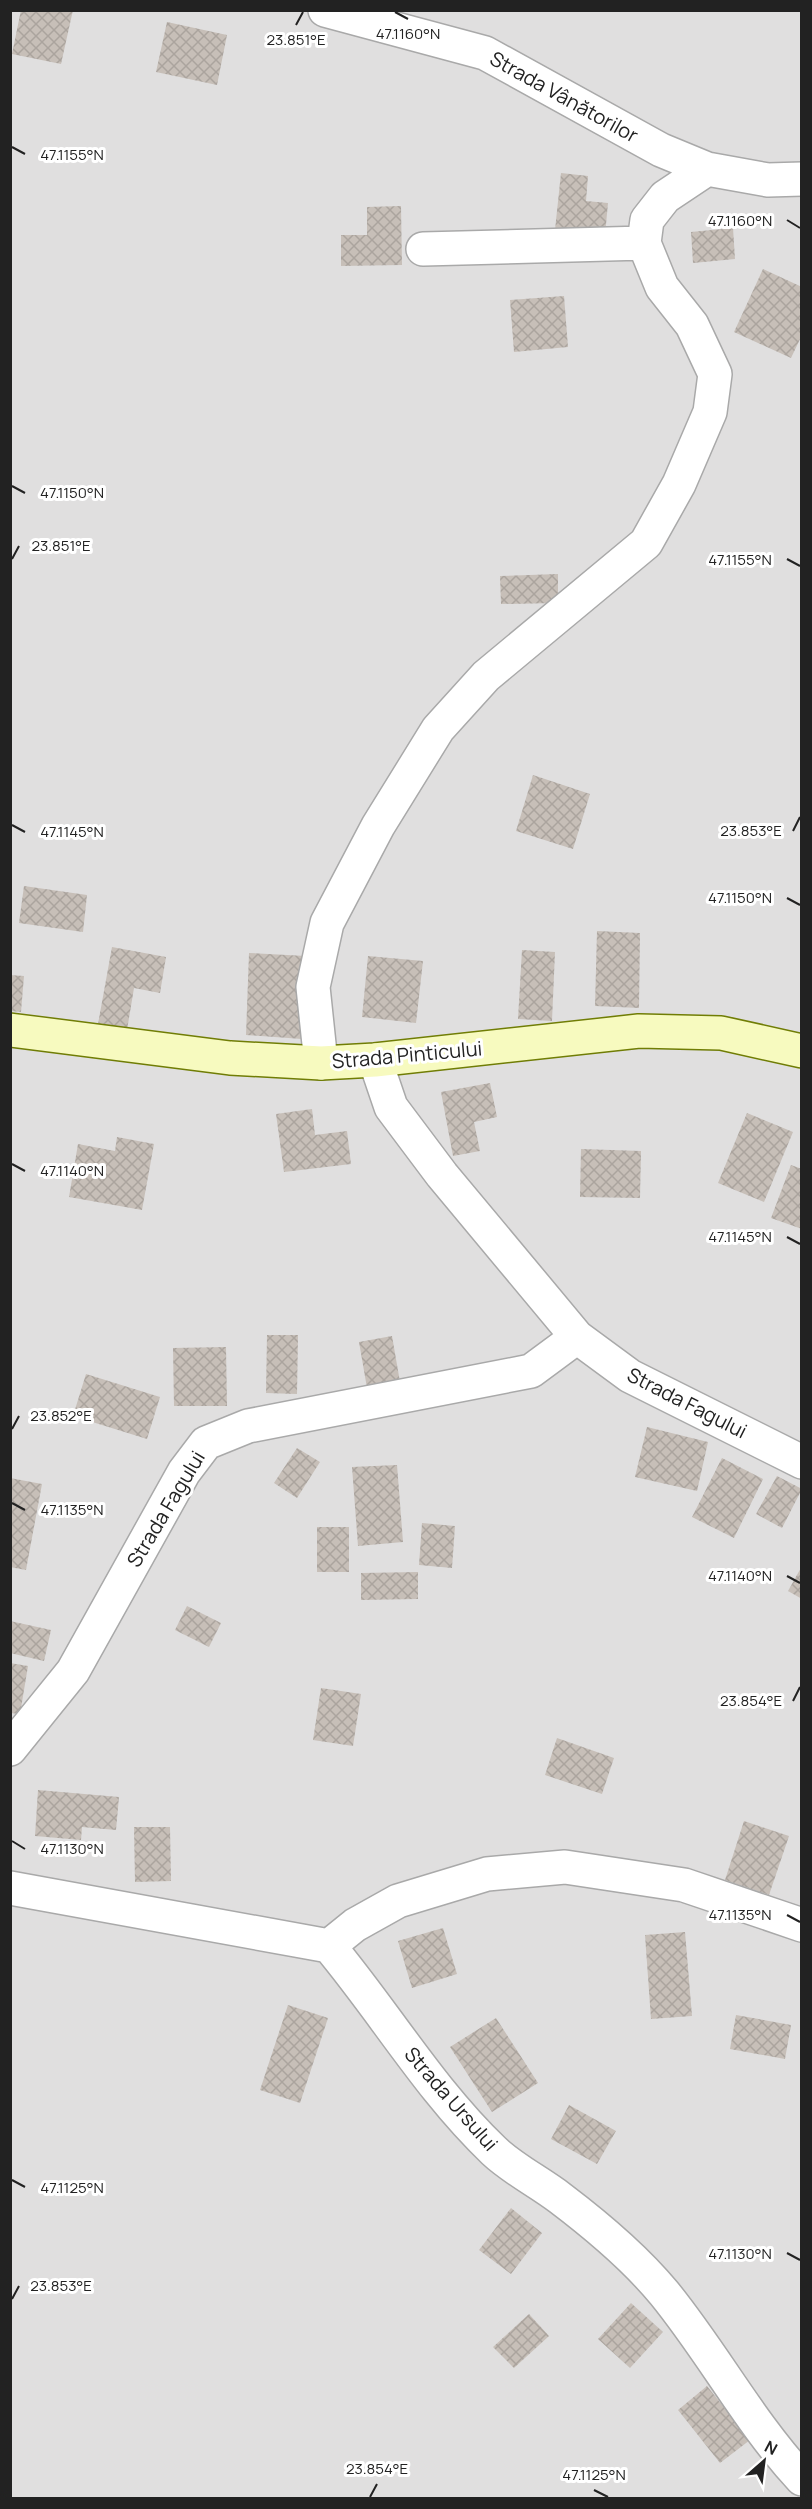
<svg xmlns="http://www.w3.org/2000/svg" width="812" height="2509" font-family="Manrope,sans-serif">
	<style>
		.residential { fill: #e0dfdf }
		.building { fill: url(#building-cross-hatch) }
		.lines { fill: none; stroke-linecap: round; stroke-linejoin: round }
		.street-casing { stroke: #a9a9a9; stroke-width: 36 }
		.secondary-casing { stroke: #707d05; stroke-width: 36 }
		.street { stroke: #fff; stroke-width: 33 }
		.secondary { stroke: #f7fabf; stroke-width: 33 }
		.ticks { fill: none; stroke: #222; stroke-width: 2 }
		.labels { text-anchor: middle; stroke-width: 6; stroke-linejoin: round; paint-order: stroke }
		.street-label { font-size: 20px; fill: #222; stroke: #fff }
		.ticks-label { font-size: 15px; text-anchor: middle; fill: #222; stroke: #fff; stroke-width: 6; stroke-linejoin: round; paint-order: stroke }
	</style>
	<defs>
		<pattern id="building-cross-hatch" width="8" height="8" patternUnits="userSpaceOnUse" patternTransform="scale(1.5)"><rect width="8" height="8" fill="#c7bfb8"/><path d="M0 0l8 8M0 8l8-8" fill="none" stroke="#aba49e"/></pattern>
	</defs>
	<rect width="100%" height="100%" fill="#f2efe9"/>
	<path class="residential" d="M11 11H801V2498H11Z"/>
	<path class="building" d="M21 10H73L61 64 12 54Z
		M167 22 227 35 217 85 156 72Z
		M561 173 588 176 586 201 608 203 605 235 555 230Z
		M401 206 402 265 341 266V235H367V207Z
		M733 228 735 259 693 263 691 232Z
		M763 269 802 287V335L791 358 734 332Z
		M564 296 568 347 514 352 510 300Z
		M558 574V603L501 604 500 576Z
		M533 775 590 794 573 849 516 831Z
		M24 886 87 895 83 932 19 923Z
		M597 931 640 933 639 1008 595 1006Z
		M112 947 166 957 160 993 134 988 127 1030 98 1024Z
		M522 950 555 952 552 1021 518 1019Z
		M249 953 306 956 302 1039 246 1035Z
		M368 956 423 961 416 1023 362 1017Z
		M10 975 24 976 21 1012 10 1011Z
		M490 1083 497 1117 474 1122 480 1151 453 1156 441 1092Z
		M312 1109 315 1135 347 1131 351 1164 284 1172 276 1114Z
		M747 1113 793 1132 764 1202 718 1183Z
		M117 1137 154 1144 142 1210 69 1197 78 1144 115 1151Z
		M581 1149 641 1151 640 1198 580 1197Z
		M791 1165 802 1169V1229L771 1218Z
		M267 1335H298L297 1394 266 1393Z
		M392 1336 400 1382 367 1388 359 1342Z
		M226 1347 227 1406H174L173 1348Z
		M86 1374 160 1397 147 1439 73 1416Z
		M647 1427 708 1442 697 1491 635 1477Z
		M297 1448 320 1462 297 1498 274 1483Z
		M722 1458 763 1479 734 1538 692 1517Z
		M397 1465 403 1542 358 1546 352 1467Z
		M777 1476 802 1489 782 1528 756 1514Z
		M10 1478 42 1484 26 1570 10 1567Z
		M422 1523 455 1526 452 1568 419 1565Z
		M317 1527H349V1572H317Z
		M802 1566V1599L788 1591Z
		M418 1572V1599L361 1600V1573Z
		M187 1606 221 1623 209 1647 175 1630Z
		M10 1621 51 1630 44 1661 10 1653Z
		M10 1663 28 1666 20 1714 10 1713Z
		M321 1688 361 1694 353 1746 313 1740Z
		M557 1738 614 1758 602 1794 545 1775Z
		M38 1790 119 1797 116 1830 82 1827 81 1840 35 1836Z
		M744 1821 789 1836 769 1895 725 1880Z
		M134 1827H170L171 1881 135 1882Z
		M443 1928 457 1974 412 1988 398 1941Z
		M685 1932 692 2016 651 2019 645 1935Z
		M288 2005 328 2018 300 2103 260 2090Z
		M736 2015 791 2025 785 2059 730 2049Z
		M496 2018 538 2083 492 2112 450 2047Z
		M569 2105 616 2131 597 2164 551 2139Z
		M511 2208 542 2233 511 2274 479 2250Z
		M631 2303 663 2332 630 2368 598 2339Z
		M529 2314 549 2336 514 2368 493 2347Z
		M707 2386 750 2440 720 2463 678 2410Z"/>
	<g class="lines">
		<defs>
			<path id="street" d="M325 10 485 53 661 150 707 169 768 180 802 179
				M423 249 644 243
				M375 1060 391 1107 442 1175 577 1337
				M321 1063 313 987 327 923 378 826 438 729 486 676 646 543 679 484 710 412 715 374 692 325 662 287 644 243 647 220 665 197 707 169
				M10 1749 73 1671 184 1472 206 1443 248 1426 531 1371 577 1337 630 1376 802 1462
				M10 1888 329 1946C385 2013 430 2090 494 2151 513 2169 539 2182 560 2198 597 2226 635 2258 664 2293 713 2353 749 2422 802 2479
				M329 1946 355 1925 398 1901 487 1874 565 1867 684 1885 802 1925"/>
			<path id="secondary" d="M10 1030 230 1058 321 1063 375 1060 639 1031 721 1033 802 1051"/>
		</defs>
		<use href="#street" class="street-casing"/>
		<use href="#secondary" class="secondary-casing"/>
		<use href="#street" class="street"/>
		<use href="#secondary" class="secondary"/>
	</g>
	<path class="ticks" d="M395 12 408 19M296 25 303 12M12 147 25 154M787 220 800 228M12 486 25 493M12 559 19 546M787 559 800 566M12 825 25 832M793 831 800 817M787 898 800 905M12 1164 25 1171M787 1237 800 1244M12 1429 19 1416M12 1503 25 1510M787 1576 800 1583M793 1701 800 1687M12 1841 25 1849M787 1915 800 1922M12 2180 25 2187M787 2253 800 2260M12 2299 19 2286M594 2490 608 2497M370 2497 377 2484"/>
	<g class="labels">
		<g class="street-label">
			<text transform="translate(564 97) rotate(29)" y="7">Strada Vânătorilor</text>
			<text transform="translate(407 1055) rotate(-5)" y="7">Strada Pinticului</text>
			<text transform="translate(687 1403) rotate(27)" y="7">Strada Fagului</text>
			<text transform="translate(166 1509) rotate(-59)" y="7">Strada Fagului</text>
			<text transform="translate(451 2099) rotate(49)" y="7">Strada Ursului</text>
		</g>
	</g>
	<g class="ticks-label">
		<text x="408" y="39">47.1160°N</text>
		<text x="296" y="45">23.851°E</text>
		<text x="72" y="160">47.1155°N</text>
		<text x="740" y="226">47.1160°N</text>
		<text x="72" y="498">47.1150°N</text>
		<text x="61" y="551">23.851°E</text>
		<text x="740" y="565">47.1155°N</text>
		<text x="751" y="836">23.853°E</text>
		<text x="72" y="837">47.1145°N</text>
		<text x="740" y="903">47.1150°N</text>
		<text x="72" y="1176">47.1140°N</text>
		<text x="740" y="1242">47.1145°N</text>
		<text x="61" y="1421">23.852°E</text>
		<text x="72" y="1515">47.1135°N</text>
		<text x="740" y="1581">47.1140°N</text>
		<text x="751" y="1706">23.854°E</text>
		<text x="72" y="1854">47.1130°N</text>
		<text x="740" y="1920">47.1135°N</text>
		<text x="72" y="2193">47.1125°N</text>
		<text x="740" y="2259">47.1130°N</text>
		<text x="61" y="2291">23.853°E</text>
		<text x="377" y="2474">23.854°E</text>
		<text x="594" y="2480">47.1125°N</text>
	</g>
	<rect width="812" height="2509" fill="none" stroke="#222222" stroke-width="24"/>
	<g transform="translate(764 2461) rotate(28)" stroke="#ffffff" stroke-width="4.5" paint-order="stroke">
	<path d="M0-4.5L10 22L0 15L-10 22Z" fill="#222222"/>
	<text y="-9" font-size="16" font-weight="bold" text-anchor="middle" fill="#222222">N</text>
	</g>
</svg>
